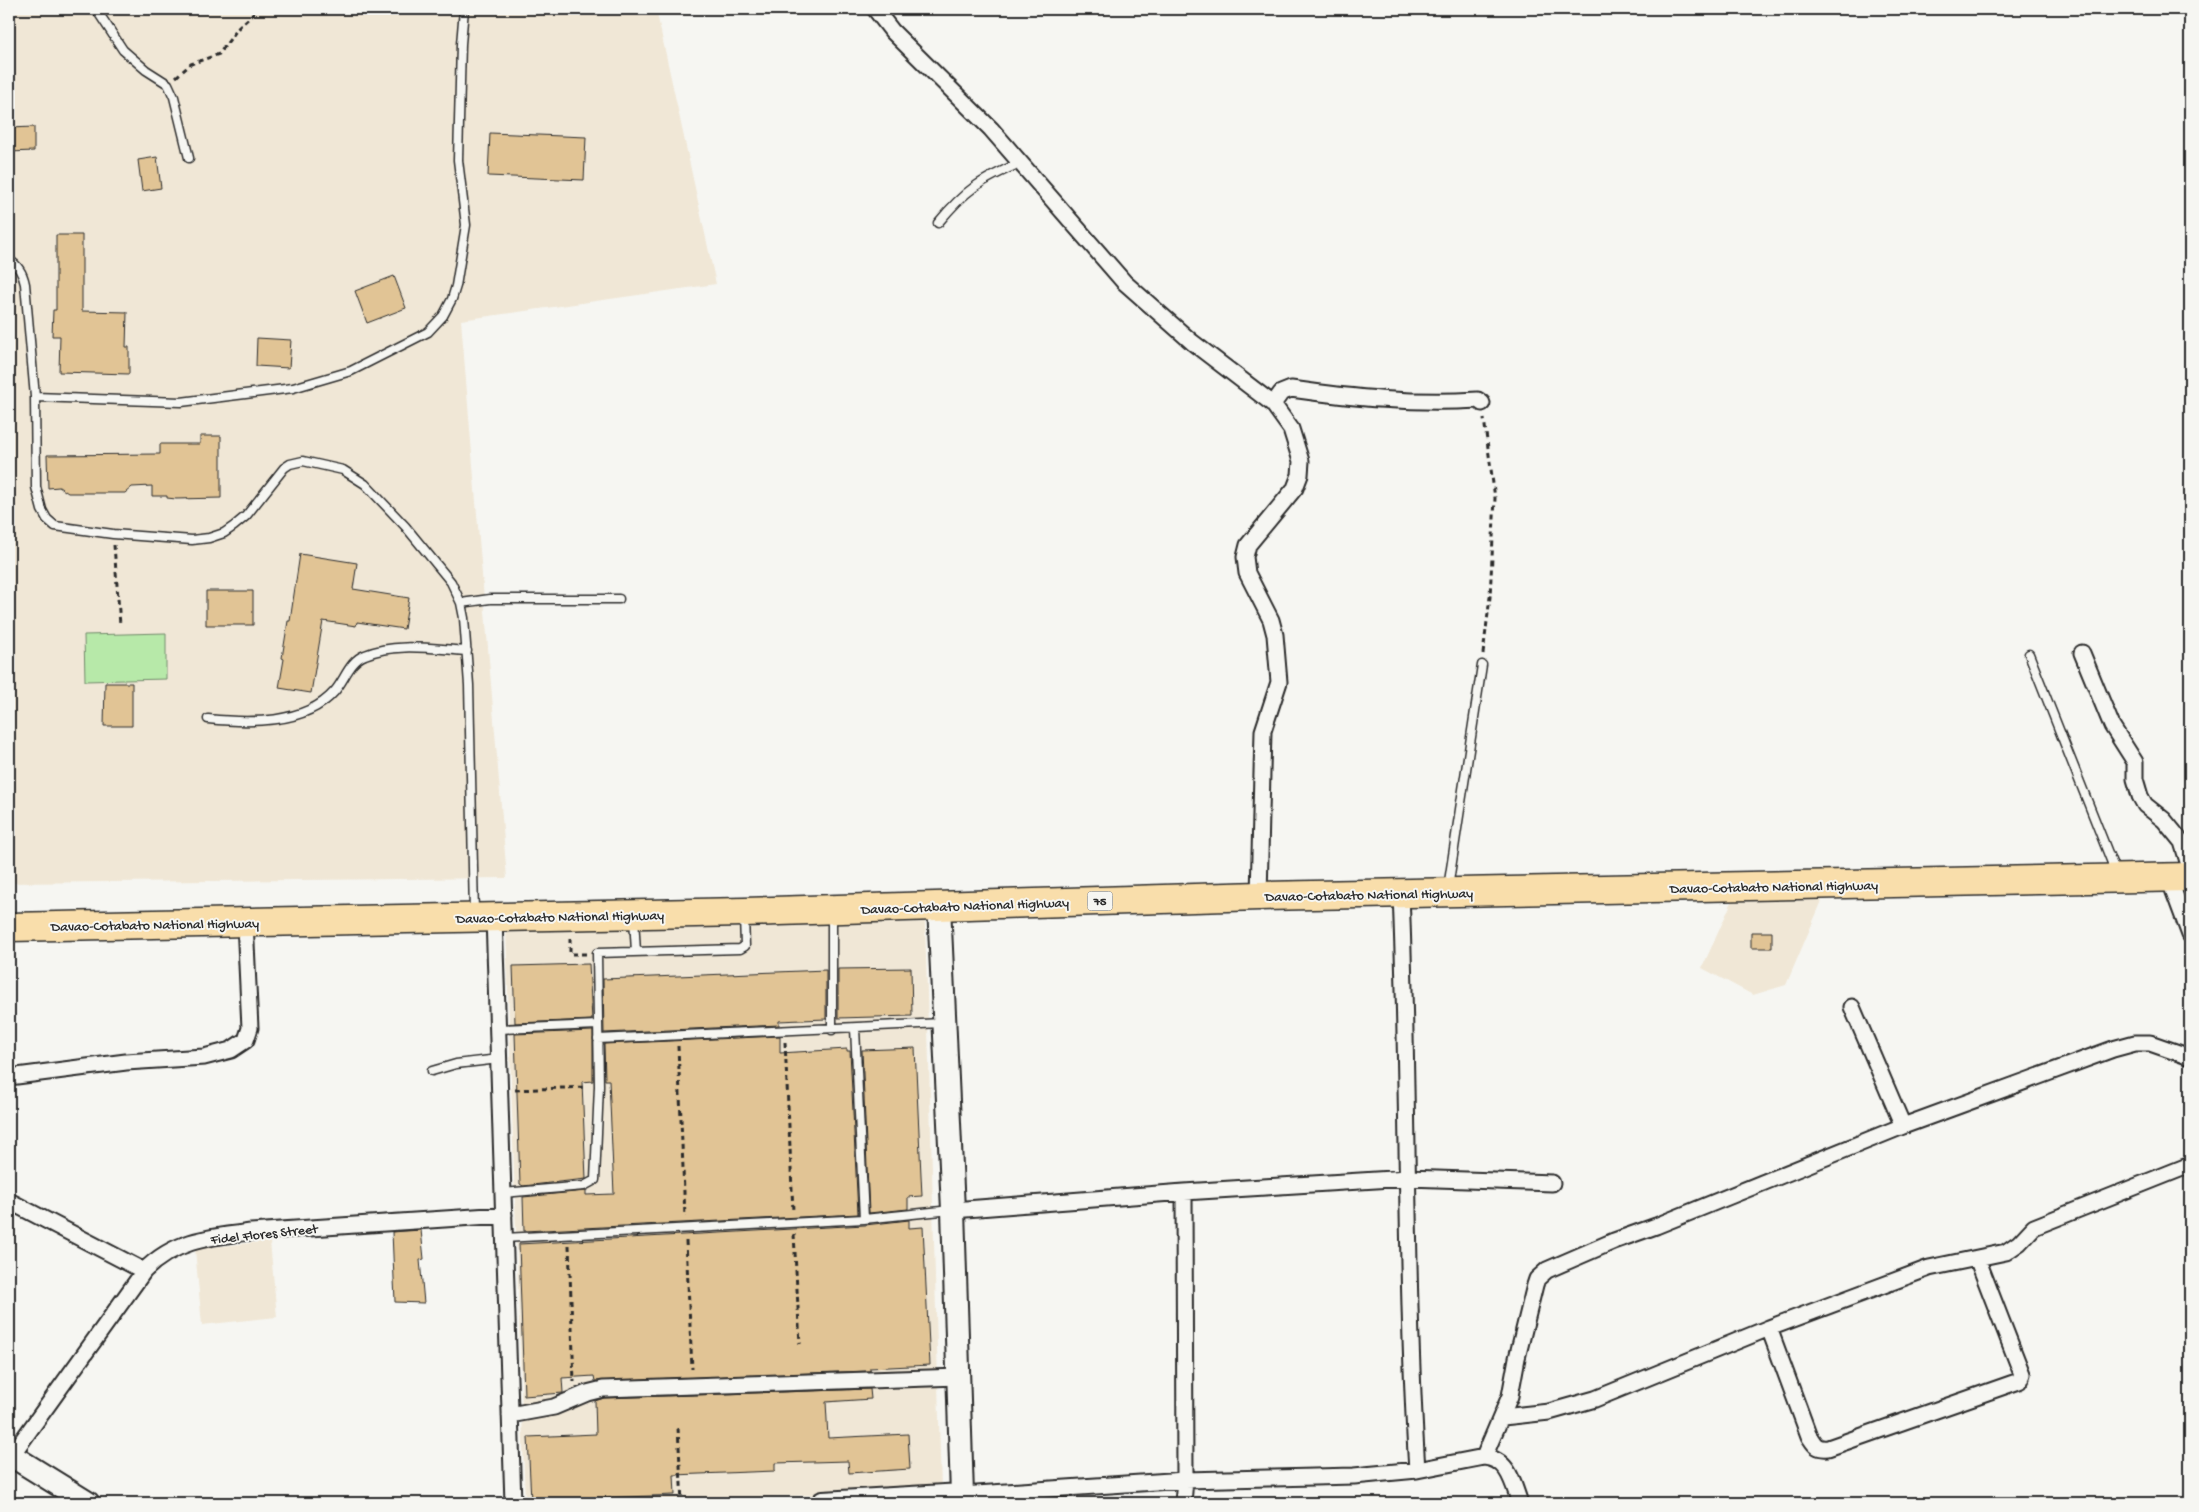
<svg xmlns="http://www.w3.org/2000/svg" width="2199" height="1512" font-family="'Gochi Hand',sans-serif">
	<style>
		.built { fill: #f0e7d6 }
		.green { fill: #b7e9a9; stroke: #718a6a }
		.building { fill: #e1c495; stroke: #2b2b2b }
		.lines { fill: none; stroke-linecap: round; stroke-linejoin: round }
		.lane-casing { stroke: #2b2b2b; stroke-width: 11 }
		.street-casing { stroke: #2b2b2b; stroke-width: 19 }
		.secondary-casing { stroke: #2b2b2b; stroke-width: 26 }
		.highway-casing { stroke: #2b2b2b; stroke-width: 31 }
		.path { stroke: #2b2b2b; stroke-width: 3; stroke-dasharray: 5 4; stroke-linecap: butt }
		.lane { stroke: #f6f6f2; stroke-width: 8 }
		.street { stroke: #f6f6f2; stroke-width: 15 }
		.secondary { stroke: #f6f6f2; stroke-width: 22 }
		.highway { stroke: #f9deab; stroke-width: 28 }
		.labels { text-anchor: middle; stroke-width: 4; stroke-linejoin: round; paint-order: stroke }
		.shield { fill: #f6f6f2; stroke: #686867; stroke-width: 1 }
		.shield-label { font-size: 12px; font-weight: bold; fill: #2b2b2b }
		.street-label { font-size: 14px; fill: #2b2b2b; stroke: #f6f6f2 }
	</style>
	<rect width="100%" height="100%" fill="#f6f6f2"/>
	<filter id="ink" filterUnits="userSpaceOnUse"><feTurbulence type="fractalNoise" baseFrequency=".02" numOctaves="2"/><feDisplacementMap in="SourceGraphic" scale="10" xChannelSelector="R" yChannelSelector="G"/><feConvolveMatrix kernelMatrix="1 2 1 2 8 2 1 2 1" color-interpolation-filters="sRGB"/></filter>
	<g filter="url(#ink)">
		<path class="built" d="M9 9H656L716 284 461 320 507 878 9 883Z
			M1735 895 1824 896 1786 985 1753 995 1702 968Z
			M925 922 941 1489 645 1503H525L506 929Z
			M270 1241 277 1317 202 1325 195 1249Z"/>
		<path class="green" d="M166 633V679L85 681 84 635Z"/>
		<path class="building" d="M34 127V151L9 152V128Z
			M490 133 586 137 584 180 488 176Z
			M157 157 161 188 142 191 138 160Z
			M56 235H82V311L127 312 126 347H129V374L59 372 60 336H52L53 310H56Z
			M394 276 406 308 367 323 355 291Z
			M257 338 291 340 289 368 256 366Z
			M200 436H221V498L176 499 167 498V496H152V486L132 487 125 493H68L59 487 48 488 47 455 160 454V444H200Z
			M300 554 357 563 353 589 409 598 404 629 357 622 356 626 323 621 311 693 279 688 284 659 282 658 288 621H290Z
			M206 591H253V625H206Z
			M105 683H132V726H104Z
			M1751 932H1772V948H1751Z
			M589 964 592 1020 515 1023 513 966Z
			M911 968 912 1016 838 1018V969Z
			M826 970V1019L779 1021V1025L604 1033 603 979Z
			M593 1031V1081L582 1082 586 1179 523 1186 520 1184 515 1034Z
			M780 1036V1053L847 1049V1051H850L858 1214 524 1231 523 1197 586 1191V1195L614 1194 609 1080H605L604 1044Z
			M915 1048 922 1196 908 1197V1209L869 1213 862 1050Z
			M909 1220V1228L923 1227 930 1365 870 1368V1371L595 1381 594 1376 562 1378 563 1393 524 1396 519 1244 865 1225Z
			M421 1230 424 1259 420 1260 424 1303 395 1302 392 1232Z
			M870 1389 871 1399 826 1402 828 1438 908 1434 910 1469 849 1473 848 1461 775 1463V1471L674 1475 675 1495 531 1501 528 1437 596 1434 595 1401 604 1398Z"/>
		<g class="lines">
			<defs>
				<path id="lane" d="M96 9 123 50 146 70 168 84 174 97 189 158
					M464 9 461 44 458 160 466 225 456 286 452 299 443 316 428 332 351 371 293 388 181 402 35 397 36 487 42 510 47 519 55 526 113 534 192 540 209 538 224 533 234 526 246 516 284 468 290 464 303 461 343 470 365 484 405 526 451 582 461 603 464 618 469 685 474 913
					M938 223C966 189 981 180 1020 163
					M9 260C18 265 23 274 25 284L35 397
					M461 603 490 599H619
					M2029 654 2116 873
					M208 719C247 723 305 725 334 692 345 680 349 661 365 655 395 642 435 649 467 651
					M1448 888 1482 665
					M832 914V1030
					M634 918 636 952
					M855 1028 864 1219
					M499 1029 598 1025
					M598 1039 942 1023
					M432 1071 456 1064 499 1059
					M503 1193 584 1186 595 1180 599 1086 597 953 740 949 745 946 744 916
					M504 1238 864 1219 951 1210"/>
				<path id="street" d="M875 9 892 31 991 129 1124 282 1192 342 1273 404 1291 429 1301 461 1300 475 1295 488 1248 545 1245 557 1247 573 1271 620 1275 635 1279 682 1263 731 1259 896
					M1273 404 1281 393 1291 389C1354 398 1414 404 1478 400L1482 403
					M2082 653 2112 726 2135 762V779L2140 796 2145 805 2164 820 2182 842 2190 868
					M2168 876 2190 935
					M1401 894C1409 1086 1405 1278 1417 1470
					M494 917 513 1503
					M1852 1007 1903 1126
					M9 1077 126 1062 204 1057 231 1050 246 1040 250 1028 245 922
					M9 1201 144 1271
					M953 1210 1184 1192 1408 1178 1552 1183
					M1769 1328 1809 1436C1815 1445 1816 1449 1828 1448L2019 1381 2022 1374 1977 1258
					M510 1415 554 1407 587 1393 603 1389 959 1377
					M1503 1417 1549 1412 1595 1399 1769 1328 1929 1268 2006 1252 2019 1243 2034 1227 2190 1165
					M1484 1457 1510 1396 1517 1358 1535 1285 1537 1279 1547 1270 1614 1241 1656 1226 1903 1126 2113 1049 2135 1043H2150L2190 1057
					M9 1459 144 1271C174 1240 210 1237 251 1232L504 1215
					M962 1503V1495L1185 1480 1354 1476 1417 1470 1484 1457C1509 1459 1513 1484 1520 1503
					M1183 1503 1185 1480 1184 1192"/>
				<path id="secondary" d="M9 1454 88 1503
					M823 1503 962 1495 953 1210 939 905"/>
				<path id="highway" d="M9 927 744 912 1259 896 2190 877"/>
			</defs>
			<use href="#lane" class="lane-casing"/>
			<use href="#street" class="street-casing"/>
			<use href="#secondary" class="secondary-casing"/>
			<use href="#highway" class="highway-casing"/>
			<path class="path" d="M176 77 191 64 219 54 239 27 259 9
				M114 545 120 625
				M1483 654 1490 597 1495 498 1484 419
				M570 938V954H586
				M785 1042 793 1211
				M678 1046 685 1217
				M515 1090 586 1087
				M794 1234 800 1344
				M686 1241 692 1369
				M569 1245 574 1382
				M678 1428 682 1503"/>
			<use href="#lane" class="lane"/>
			<use href="#street" class="street"/>
			<use href="#secondary" class="secondary"/>
			<use href="#highway" class="highway"/>
		</g>
	</g>
	<g class="labels">
		<rect class="shield" x="1087.5" y="891.5" width="25" height="19" rx="4"/>
		<g class="shield-label">
			<text x="1100" y="905">75</text>
		</g>
		<g class="street-label">
			<text transform="translate(1774 886) rotate(-1)" y="5">Davao-Cotabato National Highway</text>
			<text transform="translate(1369 894) rotate(-1)" y="5">Davao-Cotabato National Highway</text>
			<text transform="translate(965 905) rotate(-2)" y="5">Davao-Cotabato National Highway</text>
			<text transform="translate(560 916) rotate(-1)" y="5">Davao-Cotabato National Highway</text>
			<text transform="translate(155 924) rotate(-1)" y="5">Davao-Cotabato National Highway</text>
			<text transform="translate(264 1233) rotate(-6)" y="5">Fidel Flores Street</text>
		</g>
	</g>
	<rect width="2199" height="1512" fill="none" stroke="#f6f6f2" stroke-width="30"/>
	<rect x="15" y="15" width="2169" height="1482" fill="none" stroke="#2b2b2b" stroke-width="2" filter="url(#ink)"/>
</svg>
